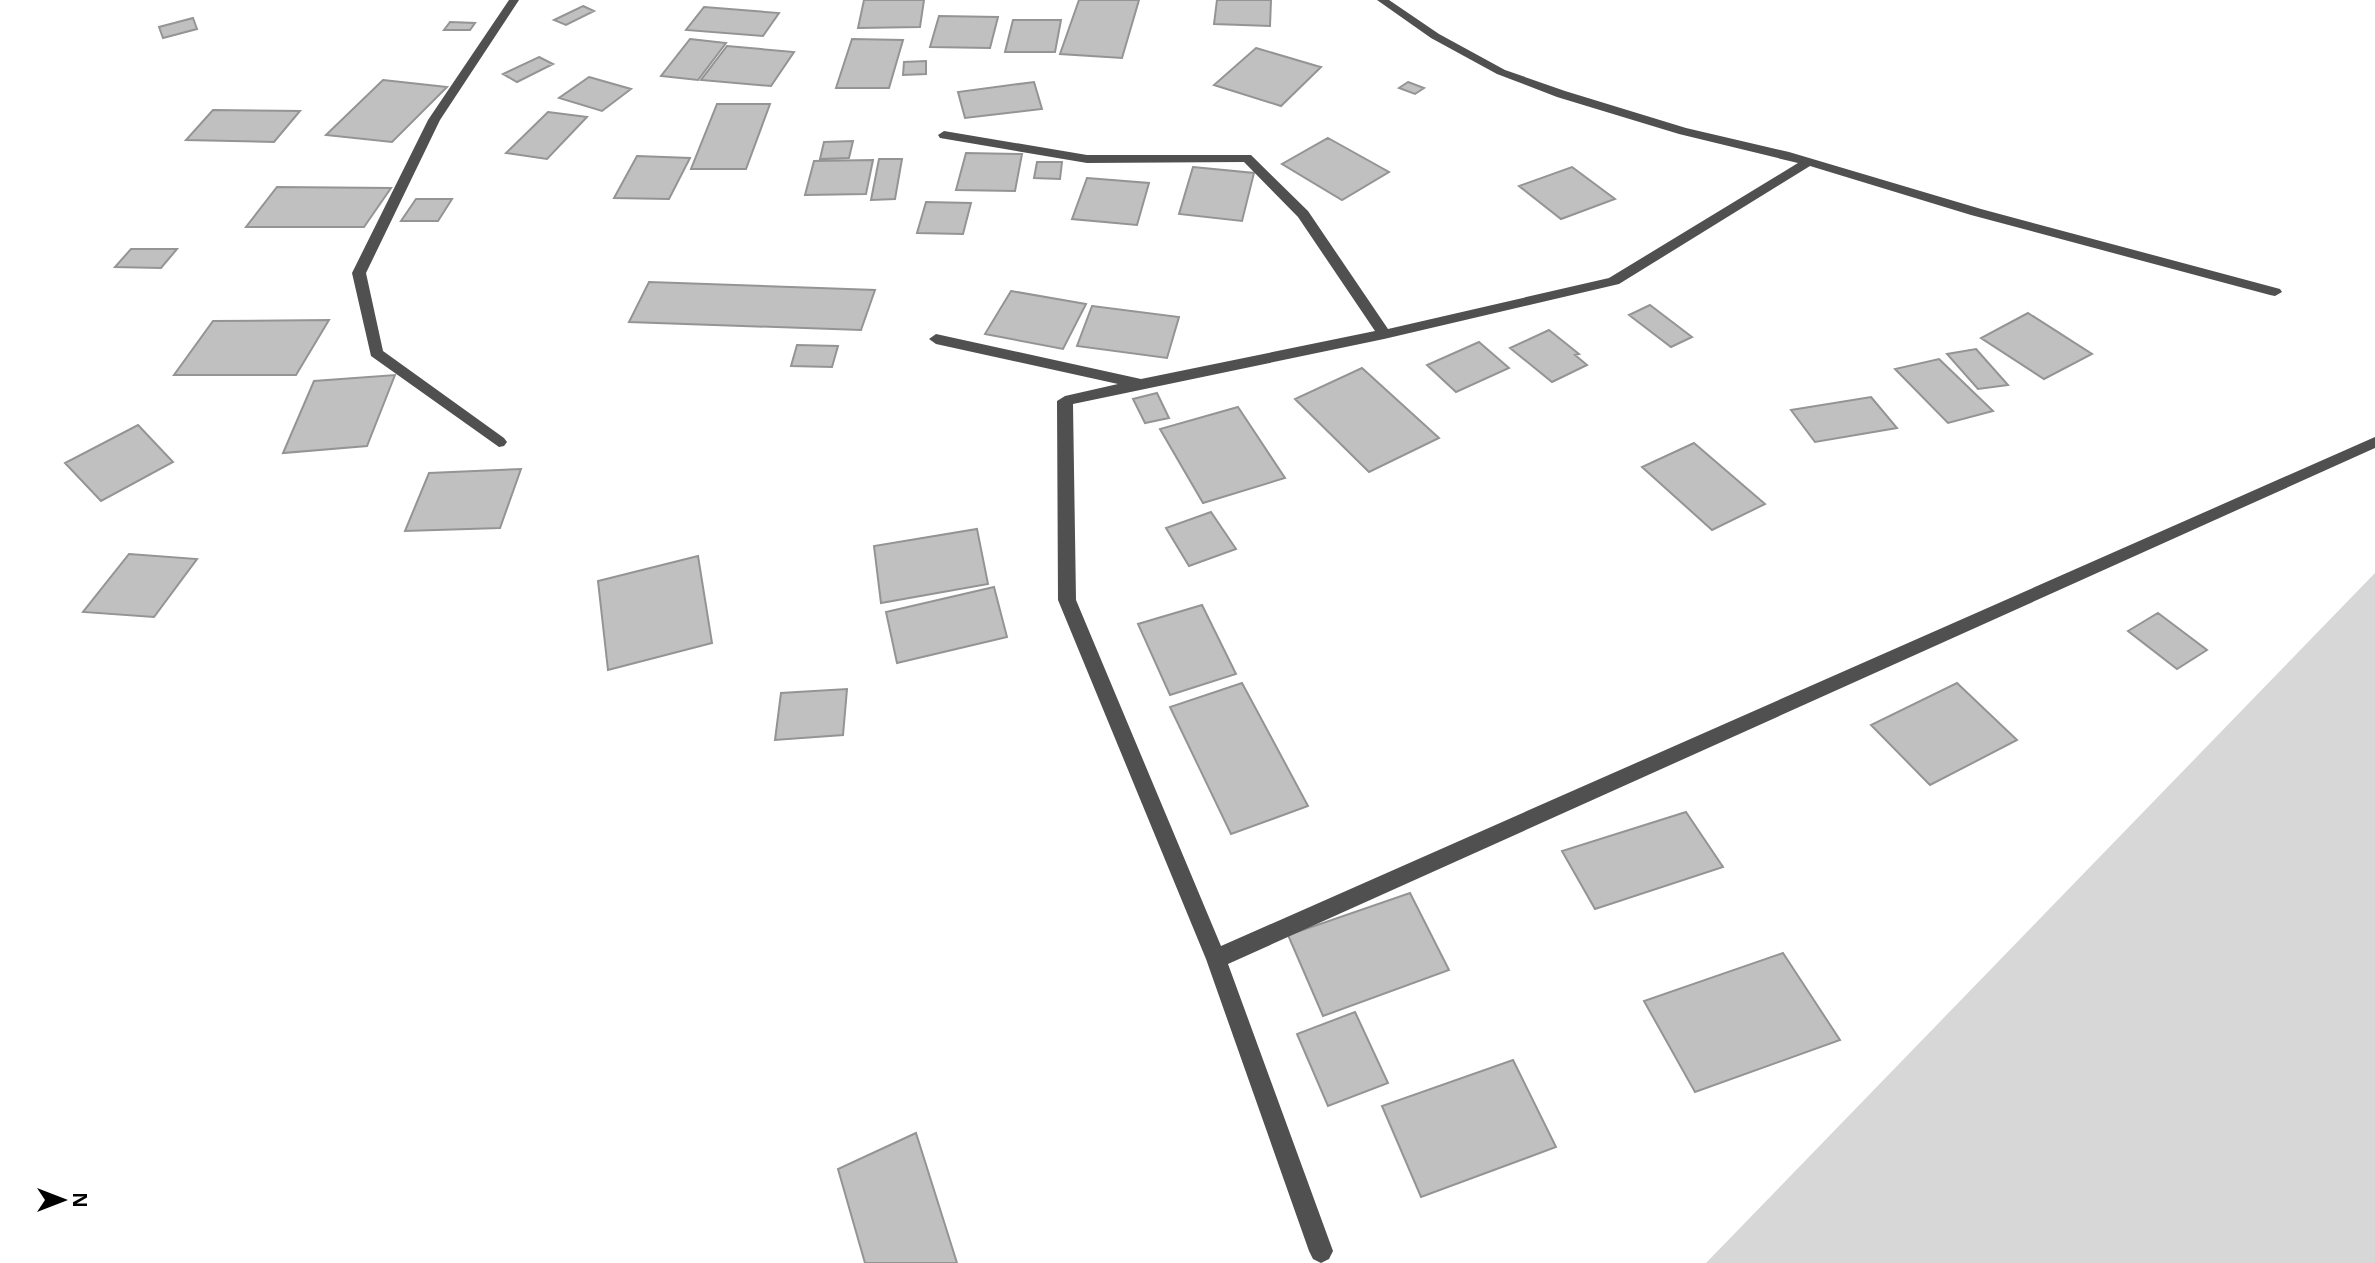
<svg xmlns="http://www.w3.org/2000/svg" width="2375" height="1263" font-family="'Noto Sans',sans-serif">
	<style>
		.green { fill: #d7d7d7 }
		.building { fill: #c0c0c0; stroke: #949494; stroke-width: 2 }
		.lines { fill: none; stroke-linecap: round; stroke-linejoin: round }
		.minor { fill: #505050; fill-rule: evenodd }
	</style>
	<rect width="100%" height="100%" fill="#fff"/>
	<path class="green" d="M2375 573V1263H1706Z"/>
	<path class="building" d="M864 0H924L920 27 858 28Z
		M1079 0H1139L1122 58 1060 54Z
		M1217 0H1271L1270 26 1214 24Z
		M583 6 594 11 566 25 554 20Z
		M704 7 779 13 763 36 686 30Z
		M939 16 998 17 990 48 930 47Z
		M193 18 197 29 163 38 159 27Z
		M1013 20H1061L1055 52H1005Z
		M450 22 475 23 470 30H444Z
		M690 39 726 43 698 80 661 76Z
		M852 39 903 40 889 88H836Z
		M727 46 794 52 771 86 701 80Z
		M1256 48 1317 66 1321 67 1281 106 1214 85Z
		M539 57 553 64 517 82 503 74Z
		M926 61V74L903 75 904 62Z
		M589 77 631 89 602 111 559 98Z
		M383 80 447 87 392 142 326 135Z
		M1034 82 1042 109 965 118 958 92Z
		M1408 82 1424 88 1415 94 1399 88Z
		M717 104H770L746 169H691Z
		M213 110 300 111 274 142 186 140Z
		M548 112 587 117 547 159 506 153Z
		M1328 138 1389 172 1342 200 1282 164Z
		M853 141 849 158 820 159 824 142Z
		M966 153 1022 154 1015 191 956 190Z
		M637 156 690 158 669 199 614 198Z
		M879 159H902L895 199 871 200Z
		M873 160 866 194 805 195 814 161Z
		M1037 162H1062L1060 179 1034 178Z
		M1193 167 1254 173 1242 221 1179 214Z
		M1572 167 1615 199 1561 219 1519 186Z
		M1087 178 1149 183 1137 225 1072 219Z
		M277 187 391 188 364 227H246Z
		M416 199H452L438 221H401Z
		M926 202 971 203 963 234 917 233Z
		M131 249H177L161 268 115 267Z
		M649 282 875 290 861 330 629 322Z
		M1011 291 1086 304 1063 349 985 334Z
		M1650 305 1692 337 1671 347 1629 315Z
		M1092 306 1179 317 1167 358 1077 346Z
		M2028 313 2092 354 2044 379 1981 338Z
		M329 320 296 375H174L213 321Z
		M1549 330 1579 354 1575 355 1587 365 1552 382 1510 348Z
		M1479 342 1509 368 1456 392 1427 365Z
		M797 345 838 346 832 367 791 366Z
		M1976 349 2008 385 1978 389 1947 354Z
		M1939 359 1993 411 1948 423 1895 369Z
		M1362 368 1439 438 1369 472 1295 399Z
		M395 375 367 446 283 453 314 381Z
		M1157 393 1169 418 1145 423 1133 399Z
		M1871 397 1897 428 1815 442 1791 410Z
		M1238 407 1285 478 1203 503 1160 429Z
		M138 425 173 462 101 501 65 463Z
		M1694 443 1765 504 1712 530 1642 467Z
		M521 469 500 528 405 531 429 473Z
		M1211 512 1236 549 1189 566 1166 528Z
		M977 529 988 584 881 603 874 546Z
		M129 554 197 559 154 617 83 612Z
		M698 556 712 643 608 670 598 581Z
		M994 587 1007 637 897 663 886 612Z
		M1202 605 1236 674 1170 695 1138 624Z
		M2158 613 2207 650 2177 669 2128 631Z
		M1242 683 1308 806 1231 834 1170 707Z
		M1957 683 2017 740 1930 785 1871 725Z
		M847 689 843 735 775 740 781 693Z
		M1686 812 1723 867 1595 909 1562 851Z
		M1410 893 1449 970 1323 1016 1288 935Z
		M1783 953 1840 1040 1695 1092 1644 1001Z
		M1355 1012 1388 1083 1328 1106 1297 1034Z
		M1513 1060 1556 1147 1421 1197 1382 1106Z
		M916 1133 957 1263H865L838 1169Z"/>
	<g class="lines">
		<path class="minor" d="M509 0H519L440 120 366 273 383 351 504 438 507 442 504 446 499 447 371 356 352 273 428 120Z
			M1377 0H1389L1439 34 1505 70 1565 91 1686 128 1789 152 1981 209 2280 289 2282 292 2275 296 2270 295 1971 215 1810 166 1619 284 1384 339 1073 404 1076 600 1221 946 2375 437V448L1228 964 1333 1251 1329 1259 1321 1263 1313 1259 1309 1251 1206 959 1058 600 1057 401 1065 396 1118 384 936 344 929 339 936 334 1141 379 1375 331 1298 217 1244 162 1087 163 940 138 938 135 944 131 1087 155H1251L1308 211 1388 329 1609 278 1798 163 1679 134 1557 97 1497 74 1431 38Z"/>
	</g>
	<g transform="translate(63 1200) rotate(90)" stroke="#ffffff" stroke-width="5" paint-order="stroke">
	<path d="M0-5L12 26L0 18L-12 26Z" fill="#000000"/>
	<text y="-10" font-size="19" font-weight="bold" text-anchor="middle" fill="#000000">N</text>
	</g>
</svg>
